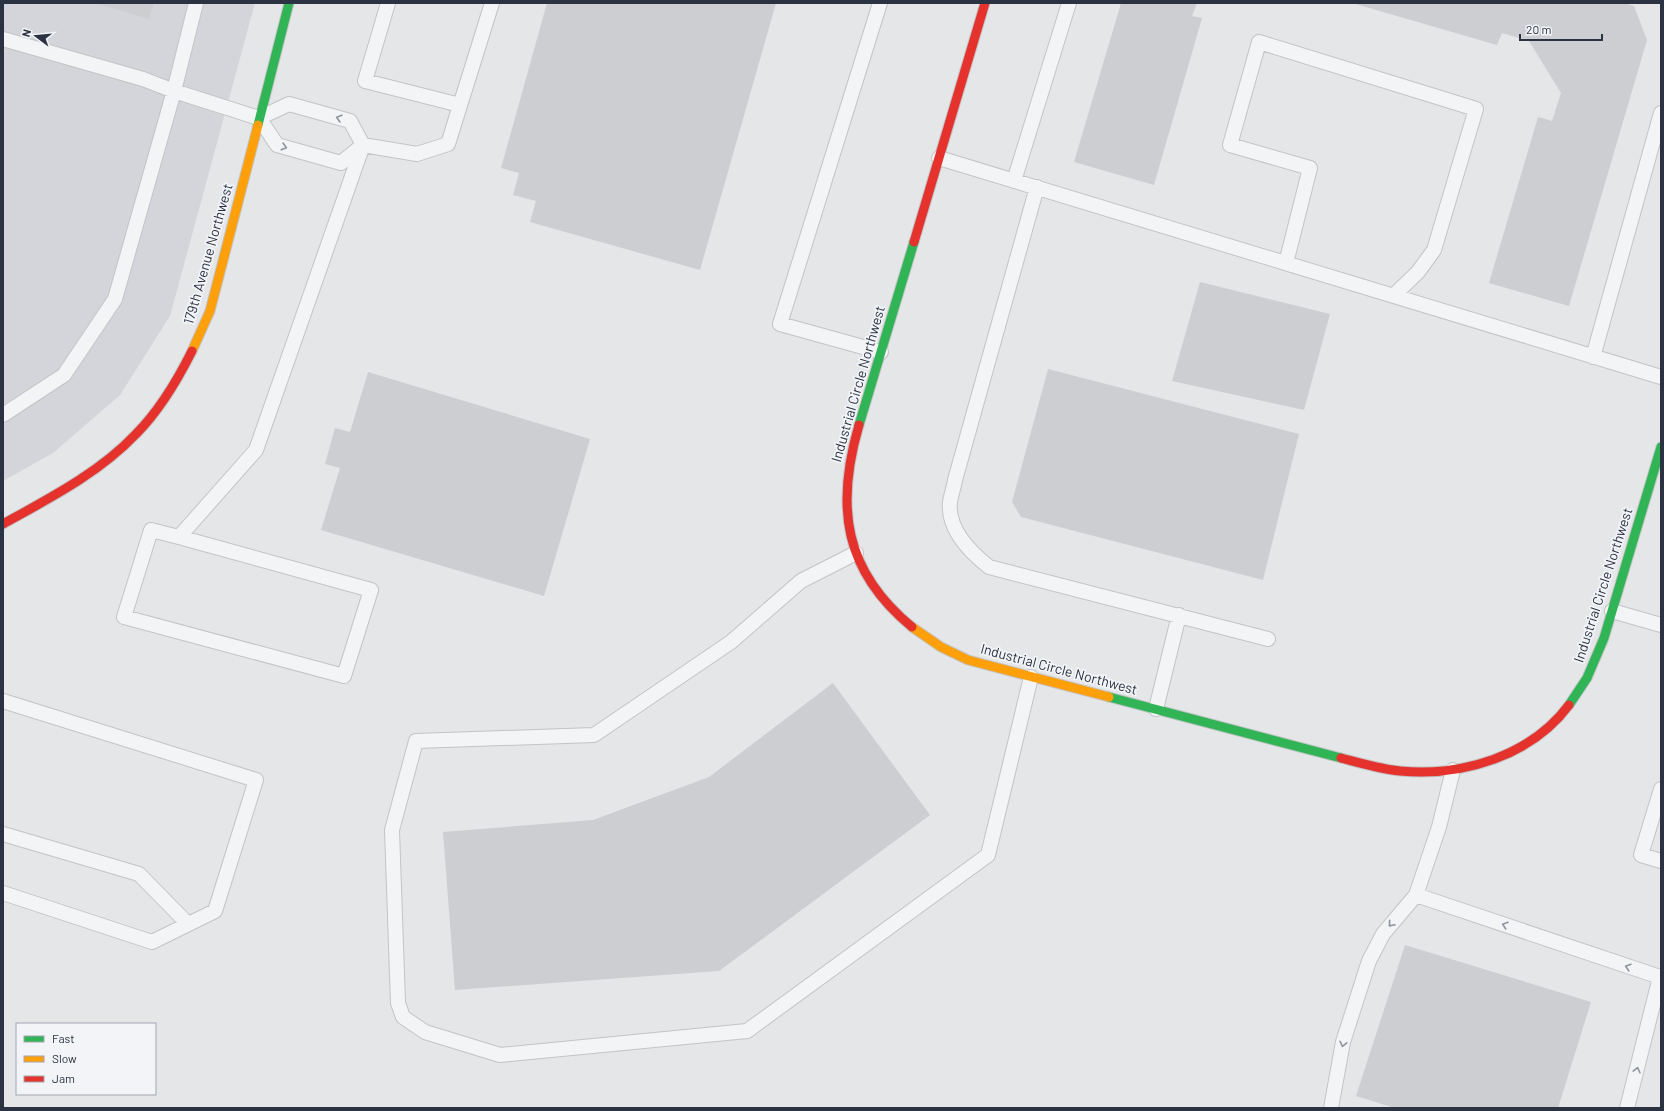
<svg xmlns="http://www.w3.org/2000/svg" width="1664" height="1111" font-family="Barlow,sans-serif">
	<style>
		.built { fill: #d3d5db }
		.building { fill: #ccced1 }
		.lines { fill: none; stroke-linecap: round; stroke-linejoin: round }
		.lane-casing { stroke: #c2c4c6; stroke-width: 16 }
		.fast-casing { stroke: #c2c4c6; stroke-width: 11 }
		.slow-casing { stroke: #c2c4c6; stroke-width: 11 }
		.jam-casing { stroke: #c2c4c6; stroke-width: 11 }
		.lane { stroke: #f3f4f6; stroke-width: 14 }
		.fast { stroke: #30b455; stroke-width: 9 }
		.slow { stroke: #ff9f0a; stroke-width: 9 }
		.jam { stroke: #e5322d; stroke-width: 9 }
		.oneway { stroke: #8f939c }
		.labels { text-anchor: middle; stroke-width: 3.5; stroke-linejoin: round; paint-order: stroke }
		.street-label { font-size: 14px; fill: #2b3242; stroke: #f2f4f8 }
	</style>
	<rect width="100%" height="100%" fill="#e4e6e8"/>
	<path class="built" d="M3 3H255L170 316 120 395 53 453 3 481Z"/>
	<path class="building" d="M95 3H154L149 19Z
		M547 3H776L700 270 530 222 536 201 513 195 519 173 501 168Z
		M1121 3H1197L1192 16 1202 18 1154 185 1074 162Z
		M1352 3H1624L1634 6 1647 40 1569 306 1489 283 1538 117 1552 121 1561 93 1529 41 1502 33 1497 45Z
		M1200 282 1330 314 1304 410 1172 381Z
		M1048 369 1299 434 1263 580 1021 517 1012 502Z
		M368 372 590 439 544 596 321 530 340 468 325 464 335 428 350 432Z
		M833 683 930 815 719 971 455 990 443 832 593 820 709 777Z
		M1405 945 1591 1002 1558 1108H1395L1356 1096Z"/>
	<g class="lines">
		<defs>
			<path id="lane" d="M388 3 365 81 460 105
				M880 3 780 324 881 352
				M3 39 143 79 174 91 259 118 277 145 341 163 363 145 417 154 448 144 492 3
				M939 158 1661 377
				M1014 181 1069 3
				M1037 187 955 480C954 487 951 495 950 502 947 529 970 552 989 567L1268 639
				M1286 263 1310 168 1230 145 1259 42 1476 109 1434 250 1418 272 1393 296
				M1593 357 1661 113
				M3 415 64 375 115 299 174 91 196 3
				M179 537 371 590 344 676 124 617 151 530 179 537 256 450 363 145 350 121 289 104 259 118
				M856 553 801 581 731 642 594 735 416 741 392 830 398 1003 403 1017 425 1032 500 1055 747 1031 988 855 1031 677
				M1612 611 1661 625
				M3 701 256 780 215 911 152 942 3 893
				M1156 709 1179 615
				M1661 789 1641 855 1661 861
				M3 834 139 874 188 924
				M1416 895 1660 977 1627 1108
				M1331 1108 1343 1042 1369 961 1383 934 1416 895 1439 827 1453 770"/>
			<path id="fast" d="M258 125 289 3
				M859 425 914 242
				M1109 697 1341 758
				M1569 705 1587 678 1604 638 1661 447"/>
			<path id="slow" d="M192 351 210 311 258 125
				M912 627 941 647 968 660 1109 697"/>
			<path id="jam" d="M914 242 985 3
				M859 425C835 507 844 571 912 627
				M3 524C50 498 99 473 136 434 160 410 177 381 192 351
				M1341 758C1360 763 1380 769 1400 771 1462 777 1531 756 1569 705"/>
		</defs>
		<use href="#lane" class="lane-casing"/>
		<use href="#fast" class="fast-casing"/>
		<use href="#slow" class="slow-casing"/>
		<use href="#jam" class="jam-casing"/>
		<use href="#lane" class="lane"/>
		<use href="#fast" class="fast"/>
		<use href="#slow" class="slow"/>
		<use href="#jam" class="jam"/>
	</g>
	<defs><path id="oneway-chevron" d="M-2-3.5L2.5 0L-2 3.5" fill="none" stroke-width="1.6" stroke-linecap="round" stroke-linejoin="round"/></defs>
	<g class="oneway">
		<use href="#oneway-chevron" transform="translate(339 118) rotate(-164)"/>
		<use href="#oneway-chevron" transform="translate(284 147) rotate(16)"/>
		<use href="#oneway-chevron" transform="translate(1391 924) rotate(131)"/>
		<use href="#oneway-chevron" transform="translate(1505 925) rotate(-161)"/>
		<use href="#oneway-chevron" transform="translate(1628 967) rotate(-163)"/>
		<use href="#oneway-chevron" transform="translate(1343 1044) rotate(103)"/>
		<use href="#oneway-chevron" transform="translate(1637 1070) rotate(-76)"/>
	</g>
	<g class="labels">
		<g class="street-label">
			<text transform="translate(208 254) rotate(-74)" y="5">179th Avenue Northwest</text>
			<text transform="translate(858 384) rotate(-74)" y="5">Industrial Circle Northwest</text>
			<text transform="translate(1603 585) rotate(-72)" y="5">Industrial Circle Northwest</text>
			<text transform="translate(1059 669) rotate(15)" y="5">Industrial Circle Northwest</text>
		</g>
	</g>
	<rect width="1664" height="1111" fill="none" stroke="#2b3242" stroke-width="8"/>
	<rect x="16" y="1023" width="140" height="72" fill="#f2f4f8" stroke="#a2a6af"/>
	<rect x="24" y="1036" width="20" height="6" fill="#30b455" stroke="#a2a6af"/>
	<text x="52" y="1043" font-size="12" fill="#2b3242">Fast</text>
	<rect x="24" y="1056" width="20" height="6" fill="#ff9f0a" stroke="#a2a6af"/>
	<text x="52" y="1063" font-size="12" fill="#2b3242">Slow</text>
	<rect x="24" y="1076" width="20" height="6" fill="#e5322d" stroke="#a2a6af"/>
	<text x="52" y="1083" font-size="12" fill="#2b3242">Jam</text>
	<g transform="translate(36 36) rotate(286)" stroke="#f2f4f8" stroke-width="3" paint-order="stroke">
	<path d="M0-3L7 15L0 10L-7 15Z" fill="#2b3242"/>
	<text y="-6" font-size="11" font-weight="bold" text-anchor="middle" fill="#2b3242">N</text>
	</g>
	<path d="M1520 34v6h82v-6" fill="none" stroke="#2b3242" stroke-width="2"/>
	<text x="1526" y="34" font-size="12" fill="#2b3242" stroke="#f2f4f8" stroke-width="3" paint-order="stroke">20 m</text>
</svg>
